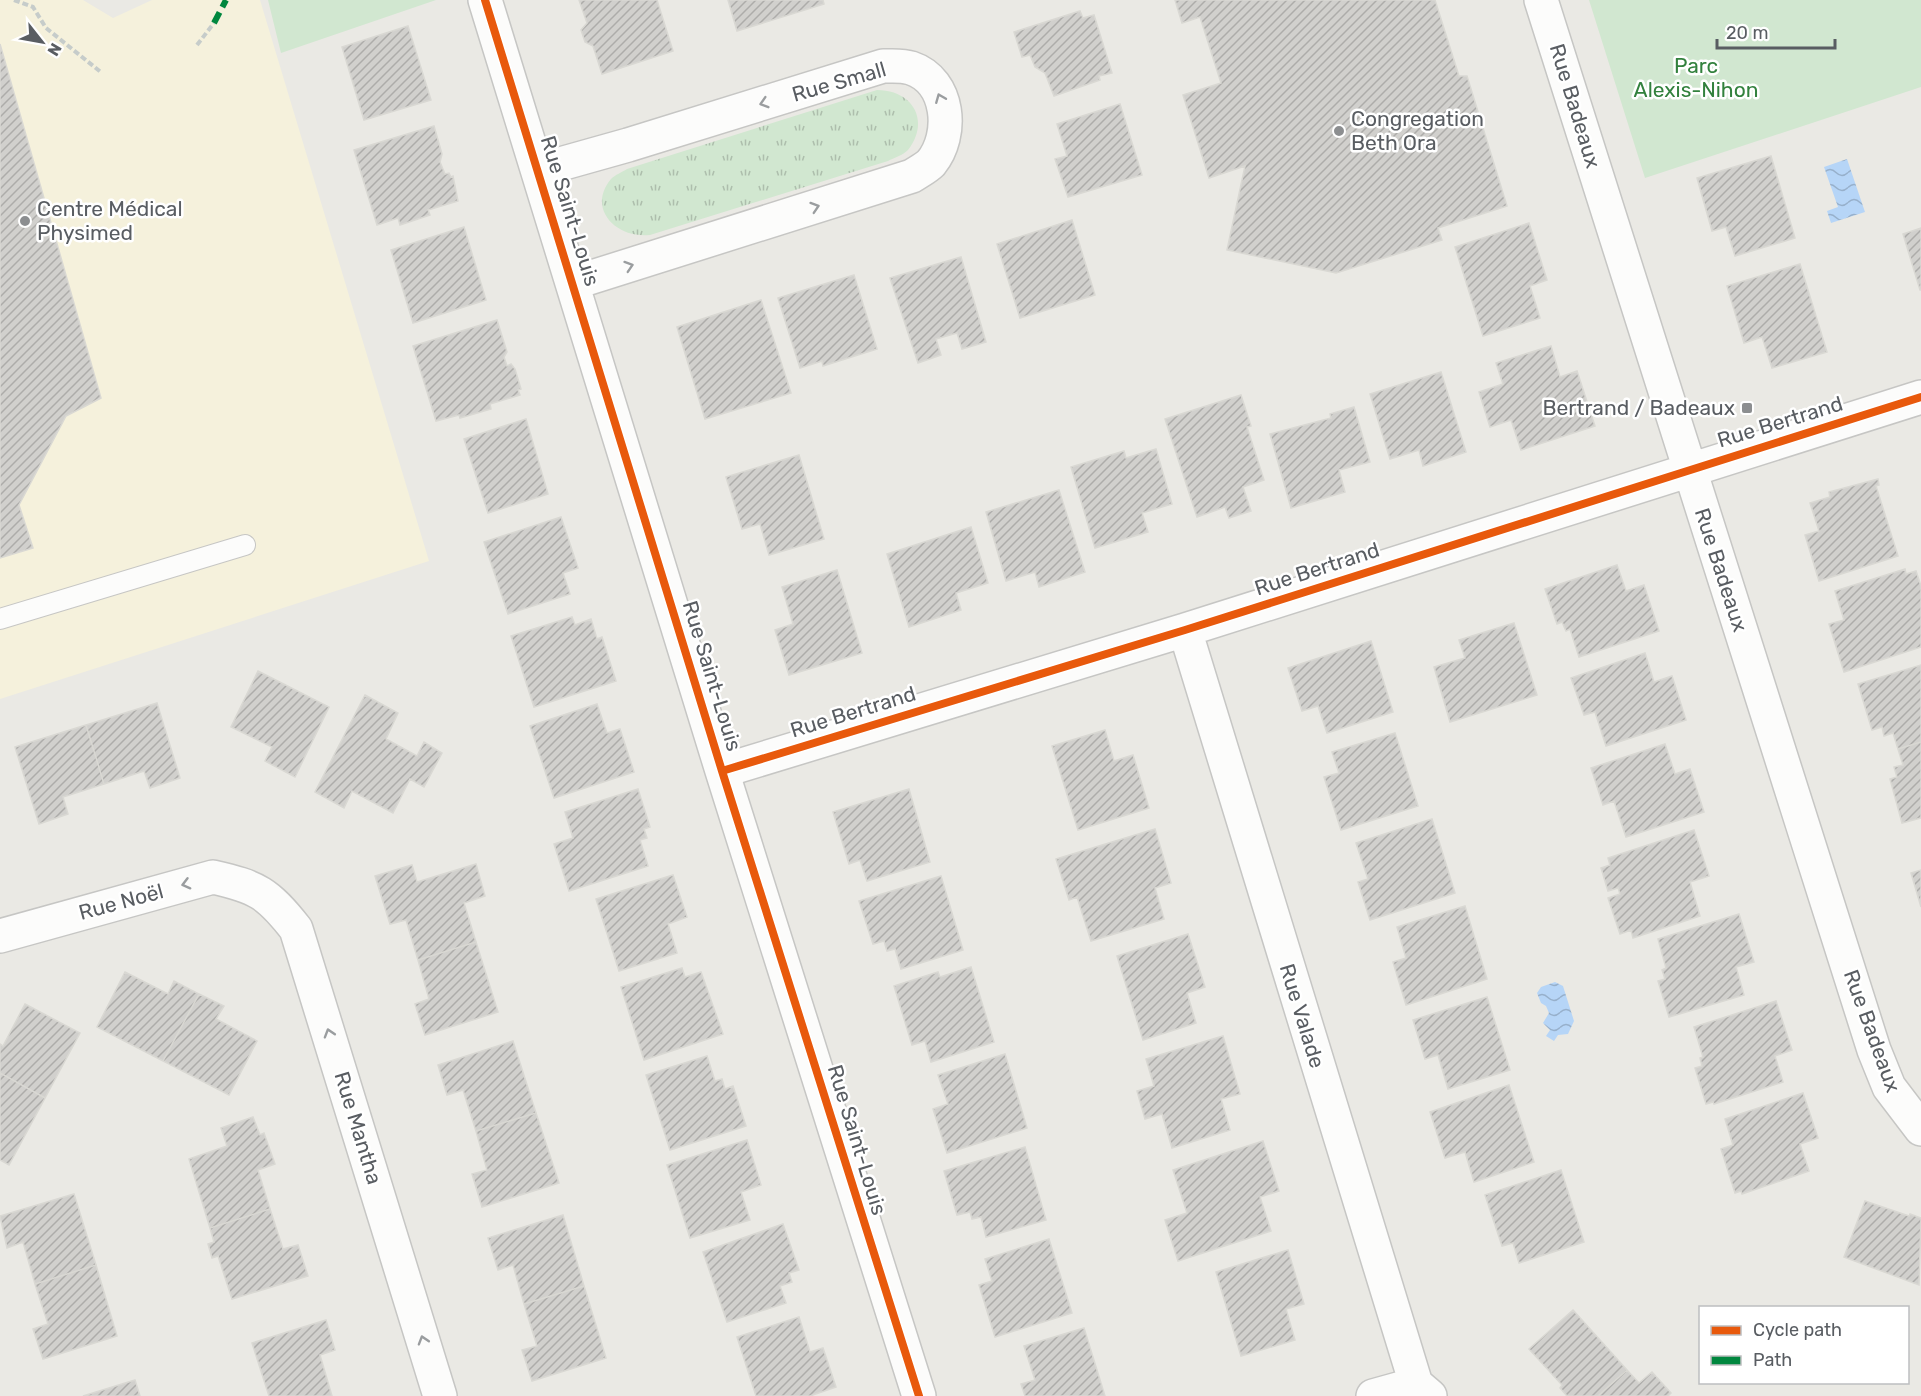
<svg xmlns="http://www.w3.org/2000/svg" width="1921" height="1396" font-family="Rubik,sans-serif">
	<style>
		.commercial { fill: #f5f1dc }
		.grass { fill: url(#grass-tufts) }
		.park { fill: #d1e7d0 }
		.water { fill: url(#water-waves) }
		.building { fill: url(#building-hatch); stroke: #d9d8d3; stroke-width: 1.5 }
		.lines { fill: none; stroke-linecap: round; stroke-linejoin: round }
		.service-casing { stroke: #c6c6c4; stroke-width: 22 }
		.minor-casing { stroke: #c6c6c4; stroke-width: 36 }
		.path { stroke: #c6ccca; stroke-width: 4; stroke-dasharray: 6 3; stroke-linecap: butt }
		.service { stroke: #fcfcfb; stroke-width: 20 }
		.minor { stroke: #fcfcfb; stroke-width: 33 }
		.quiet { stroke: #00873e; stroke-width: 6; stroke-dasharray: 12 6; stroke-linecap: butt }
		.cycleway-casing { stroke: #fff; stroke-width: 11 }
		.cycleway { stroke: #e8590c; stroke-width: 8 }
		.oneway { stroke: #9a9d9f }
		.poi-dot { fill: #8c8e90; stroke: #fff; stroke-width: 2 }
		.labels { text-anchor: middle; stroke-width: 5; stroke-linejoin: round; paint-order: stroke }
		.park-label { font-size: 21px; fill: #32813d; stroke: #fff }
		.street-label { font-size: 21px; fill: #595d62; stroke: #fff }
		.poi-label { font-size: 21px; fill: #595d62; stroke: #fff; text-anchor: start }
	</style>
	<defs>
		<pattern id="grass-tufts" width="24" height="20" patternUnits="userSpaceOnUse" patternTransform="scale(1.5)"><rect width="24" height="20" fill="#d1e7d0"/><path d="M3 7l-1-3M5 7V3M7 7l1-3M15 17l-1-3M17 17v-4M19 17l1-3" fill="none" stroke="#adbeac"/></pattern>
		<pattern id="water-waves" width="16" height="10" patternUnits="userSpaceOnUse" patternTransform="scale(1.5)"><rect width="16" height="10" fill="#b6d5f7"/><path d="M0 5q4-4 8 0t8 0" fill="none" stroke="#97b0cb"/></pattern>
		<pattern id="building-hatch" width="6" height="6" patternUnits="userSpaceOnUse" patternTransform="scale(1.5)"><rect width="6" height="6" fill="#d1d0cd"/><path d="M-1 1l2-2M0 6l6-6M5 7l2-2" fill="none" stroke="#adacaa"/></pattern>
	</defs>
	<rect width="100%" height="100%" fill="#eae9e4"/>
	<path class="commercial" d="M0 0H83L113 18 152 0H260L429 561 0 699Z"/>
	<path class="grass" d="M877 90C912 90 931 120 908 150 903 155 894 158 888 161L650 235C617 239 586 209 611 179 615 175 622 172 627 169Z"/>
	<path class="park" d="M268 0H436L281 53Z
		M1589 0H1921V87L1645 178Z"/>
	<path class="water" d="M1847 159 1865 212 1831 223 1827 211 1838 207 1824 167Z
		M1555 982 1563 986 1574 1021 1568 1034 1558 1035 1554 1041 1546 1036 1550 1030 1543 1023 1549 1013 1546 1006 1541 1003 1537 993 1541 987Z"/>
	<path class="building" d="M579 0H657L673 51 602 74 593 46 585 42 581 30 587 23Z
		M728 0H823L824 4 737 31Z
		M1175 0H1435L1459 76H1467L1507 206 1438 228 1442 240 1336 273 1227 250 1245 166 1209 178 1183 95 1221 83 1200 17 1182 23Z
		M1080 11 1083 18 1094 15 1112 73 1099 76 1100 80 1054 96 1045 73 1035 67 1030 55 1022 57 1014 32Z
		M408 26 431 100 364 120 342 47Z
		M0 44 101 398 66 416 19 505 33 548 0 558Z
		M1120 104 1142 175 1068 197 1055 159 1067 156 1057 124Z
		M434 126 442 154 440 162 445 174 449 173 451 177 453 176 458 201 428 210 430 215 400 225 398 218 377 225 354 150Z
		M1771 156 1795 238 1735 256 1726 227 1712 231 1697 178Z
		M1072 220 1095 295 1020 318 997 244Z
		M1529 223 1547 280 1530 286 1540 318 1483 336 1455 247Z
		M464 227 486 300 413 323 391 250Z
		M1921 228V290H1920L1903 234Z
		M961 257 986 342 962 349 957 333 936 339 941 355 918 363 890 278Z
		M1800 264 1827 352 1772 368 1762 337 1744 343 1727 286Z
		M854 275 877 349 823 366 822 361 800 368 778 298Z
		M761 300 791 393 705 419 677 327Z
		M497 320 507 352 504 357 507 366 511 364 515 369 521 389 518 390 520 395 490 404 491 409 460 418 459 415 436 421 413 346Z
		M1551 346 1560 377 1577 371 1595 426 1521 450 1511 420 1490 427 1479 392 1503 384 1496 363Z
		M1441 372 1466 452 1423 466 1419 450 1390 459 1370 394Z
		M1241 395 1251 426 1247 427 1264 480 1243 487 1251 511 1229 518 1225 507 1197 517 1165 419Z
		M1354 407 1370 462 1339 470 1345 492 1291 508 1270 434 1331 418 1330 414Z
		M526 419 548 494 488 513 464 439Z
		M1156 449 1172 504 1142 513 1148 532 1095 548 1071 467 1124 451 1126 458Z
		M799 455 824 539 769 555 760 524 742 529 726 477Z
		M1878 479 1879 485 1876 486 1898 556 1819 581 1805 535 1819 531 1810 503 1830 497 1829 492Z
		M1059 490 1085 572 1039 587 1035 572 1006 581 986 512Z
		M561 517 578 568 563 573 570 594 508 614 484 542Z
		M971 527 988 583 956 593 961 610 909 627 887 554Z
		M1617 565 1626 591 1644 585 1659 631 1579 657 1570 629 1566 631 1562 622 1557 624 1545 589Z
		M1905 569 1906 574 1916 571 1921 586V647L1844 672 1829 624 1844 620 1835 591Z
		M837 570 862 653 789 675 775 630 793 624 782 587Z
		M572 617 575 625 591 619 597 639 602 637 616 681 534 707 511 636Z
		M1514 623 1537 695 1450 722 1434 667 1465 658 1459 640Z
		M1371 641 1393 712 1327 733 1318 706 1302 711 1288 668Z
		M1645 653 1654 682 1672 676 1686 720 1606 746 1595 712 1584 715 1571 678Z
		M1921 665V742L1898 749 1893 733 1884 736 1882 727 1872 730 1858 684Z
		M258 671 329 707 295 777 265 761 272 747 231 727Z
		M365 695 398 713 386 739 417 756 424 742 442 753 424 787 410 779 393 813 352 791 344 808 315 792Z
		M157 703 180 778 150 788 144 771 104 784 86 725Z
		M597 704 607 733 620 729 634 772 554 798 530 726Z
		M86 725 104 784 63 797 68 814 39 824 15 747Z
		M1105 730 1114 761 1133 755 1149 808 1078 830 1052 746Z
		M1395 733 1418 806 1341 830 1324 777 1339 773 1332 752Z
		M1921 742V818L1902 823 1890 779 1897 777 1894 767 1903 765 1898 749Z
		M1665 744 1675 774 1690 769 1704 812 1626 837 1614 801 1603 805 1591 768Z
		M638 789 650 827 644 829 647 838 640 840 648 866 569 891 554 844 573 838 565 812Z
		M909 789 930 862 867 881 860 860 849 864 833 812Z
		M1432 819 1455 893 1370 920 1358 882 1368 879 1356 843Z
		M1155 829 1171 883 1155 888 1164 919 1091 941 1077 897 1069 900 1056 859Z
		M1694 830 1709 876 1690 882 1700 916 1633 938 1631 930 1620 934 1608 898 1620 894 1618 888 1608 891 1601 868 1610 865 1608 858Z
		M476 864 485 896 464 903 476 942 418 960 406 920 390 924 375 876 412 865 417 882Z
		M1921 870V907L1911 873Z
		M673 875 687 917 668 924 677 953 619 971 596 899Z
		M941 876 963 950 901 969 895 949 887 951 884 941 873 944 859 901Z
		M1465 906 1487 979 1406 1005 1393 962 1406 958 1397 927Z
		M1739 914 1754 962 1736 967 1744 995 1669 1017 1658 981 1665 979 1662 970 1666 968 1658 939Z
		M1188 934 1205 987 1187 993 1196 1023 1143 1040 1117 956Z
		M476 942 498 1012 425 1035 415 1004 429 999 418 960Z
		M971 967 994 1042 931 1062 925 1041 912 1045 894 986 938 972 940 977Z
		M682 968 685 977 701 972 723 1034 644 1060 621 987Z
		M125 972 168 994 174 981 199 994 163 1061 97 1027Z
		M199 994 224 1006 216 1019 257 1041 229 1095 163 1061Z
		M1487 997 1510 1070 1448 1089 1438 1055 1425 1059 1413 1020Z
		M1776 1001 1792 1050 1775 1056 1783 1082 1714 1104 1713 1102 1706 1104 1695 1068 1702 1066 1700 1058 1703 1057 1694 1027Z
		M25 1004 80 1033 45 1098 0 1073V1044L3 1046Z
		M1223 1036 1240 1094 1221 1099 1230 1130 1172 1148 1162 1114 1145 1119 1137 1091 1154 1086 1146 1059Z
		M513 1041 536 1113 476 1131 463 1090 447 1095 438 1065Z
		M1005 1054 1027 1128 947 1153 933 1109 948 1104 938 1075Z
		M707 1056 715 1081 722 1079 725 1089 733 1086 746 1126 670 1150 646 1075Z
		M0 1073 45 1098 9 1165 0 1160Z
		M1509 1085 1534 1162 1474 1182 1465 1152 1445 1158 1430 1112Z
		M1803 1093 1818 1138 1800 1144 1809 1171 1742 1194 1741 1191 1735 1193 1721 1149 1733 1145 1725 1119Z
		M536 1113 559 1183 482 1207 472 1174 487 1170 476 1131Z
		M253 1117 260 1135 264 1133 275 1164 258 1170 270 1209 210 1228 189 1159 227 1146 221 1128Z
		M747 1140 761 1185 741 1192 750 1220 690 1238 667 1165Z
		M1263 1141 1279 1191 1260 1197 1271 1231 1178 1261 1165 1220 1187 1213 1173 1170Z
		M1025 1147 1046 1220 986 1237 981 1217 972 1219 970 1212 957 1215 944 1171Z
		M1561 1170 1584 1242 1519 1263 1513 1243 1502 1246 1485 1195Z
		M74 1194 96 1265 35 1284 23 1242 7 1248 0 1216Z
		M1865 1201 1909 1216 1910 1214 1921 1218 1919 1285 1844 1257Z
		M270 1209 283 1249 298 1245 308 1276 232 1299 218 1256 212 1258 208 1244 214 1242 210 1228Z
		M563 1215 584 1286 524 1304 513 1265 498 1270 488 1238Z
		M783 1224 799 1270 789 1273 792 1282 780 1286 786 1303 727 1322 703 1252Z
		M1049 1239 1072 1313 995 1337 979 1285 992 1281 985 1259Z
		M1288 1250 1304 1304 1286 1309 1295 1340 1241 1356 1216 1272Z
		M96 1265 117 1336 43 1359 33 1329 48 1324 35 1284Z
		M584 1286 606 1358 532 1381 522 1350 537 1346 524 1304Z
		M1573 1310 1627 1370 1598 1396H1567L1560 1388 1562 1385 1529 1349Z
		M799 1317 810 1352 823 1348 836 1387 810 1396H756L737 1337Z
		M326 1320 335 1350 320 1355 332 1396H269L252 1343Z
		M1084 1328 1105 1396H1025L1021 1384 1035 1380 1024 1346Z
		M1627 1370 1639 1383 1652 1372 1671 1393 1668 1396H1598Z
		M135 1380 140 1396H83Z"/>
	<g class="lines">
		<defs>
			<path id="service" d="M0 619 245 545"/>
			<path id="minor" d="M485 0 722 771 919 1396
				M1541 0 1874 1050 1889 1087 1921 1129
				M539 170 628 145 883 66C893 66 902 65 911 68 950 81 954 135 931 163 926 168 918 172 912 176L573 283
				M1185 630 1416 1384 1430 1396
				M722 771 1185 630 1921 397
				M0 936 213 877C257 887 268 893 296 929L440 1396
				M1373 1396 1416 1384"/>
		</defs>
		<use href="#service" class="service-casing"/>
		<use href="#minor" class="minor-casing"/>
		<path class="path" d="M14 0 33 7 46 28 102 73
			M197 45 214 23"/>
		<use href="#service" class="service"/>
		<use href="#minor" class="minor"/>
		<path class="quiet" d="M214 23 226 0"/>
		<defs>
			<path id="cycleway" d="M485 0 722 771 919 1396
				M722 771 1185 630 1921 397"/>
		</defs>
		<use href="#cycleway" class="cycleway-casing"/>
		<use href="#cycleway" class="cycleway"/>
	</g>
	<defs><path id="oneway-chevron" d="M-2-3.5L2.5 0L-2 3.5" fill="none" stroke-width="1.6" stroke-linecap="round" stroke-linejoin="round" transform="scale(1.5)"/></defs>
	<g class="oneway">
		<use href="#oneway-chevron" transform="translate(940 98) rotate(-112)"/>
		<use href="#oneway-chevron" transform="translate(764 103) rotate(163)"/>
		<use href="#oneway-chevron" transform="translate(815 207) rotate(-18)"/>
		<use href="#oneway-chevron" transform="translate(629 266) rotate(-18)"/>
		<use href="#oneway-chevron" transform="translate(186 884) rotate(165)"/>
		<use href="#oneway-chevron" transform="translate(329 1033) rotate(-107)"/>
		<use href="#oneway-chevron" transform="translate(423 1340) rotate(-107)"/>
	</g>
	<g class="poi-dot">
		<circle cx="1339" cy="131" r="6"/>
		<circle cx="25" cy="221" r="6"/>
		<rect x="1741" y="402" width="12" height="12" rx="3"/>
	</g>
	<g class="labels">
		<g class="park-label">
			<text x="1696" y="73">Parc<tspan x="1696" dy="24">Alexis-Nihon</tspan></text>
		</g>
		<g class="street-label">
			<text transform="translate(839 82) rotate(-16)" y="7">Rue Small</text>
			<text transform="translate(1575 106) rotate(73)" y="7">Rue Badeaux</text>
			<text transform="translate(570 211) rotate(73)" y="7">Rue Saint-Louis</text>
			<text transform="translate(1780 422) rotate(-17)" y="7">Rue Bertrand</text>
			<text transform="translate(1317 569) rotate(-18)" y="7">Rue Bertrand</text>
			<text transform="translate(1721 570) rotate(72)" y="7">Rue Badeaux</text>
			<text transform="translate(712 676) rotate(73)" y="7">Rue Saint-Louis</text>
			<text transform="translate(853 712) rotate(-17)" y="7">Rue Bertrand</text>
			<text transform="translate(121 902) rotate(-15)" y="7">Rue Noël</text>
			<text transform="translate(1302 1016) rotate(73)" y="7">Rue Valade</text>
			<text transform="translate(1872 1031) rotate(70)" y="7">Rue Badeaux</text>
			<text transform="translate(358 1128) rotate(73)" y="7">Rue Mantha</text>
			<text transform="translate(857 1140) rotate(73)" y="7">Rue Saint-Louis</text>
		</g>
		<g class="poi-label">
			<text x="1351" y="126">Congregation<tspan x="1351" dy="24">Beth Ora</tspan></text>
			<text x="37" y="216">Centre Médical<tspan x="37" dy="24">Physimed</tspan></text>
			<text x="1735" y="415" text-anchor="end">Bertrand / Badeaux</text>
		</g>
	</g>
	<rect x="1699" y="1306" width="210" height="78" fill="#ffffff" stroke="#bdbec0" stroke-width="1.5"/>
	<rect x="1711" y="1326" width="30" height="9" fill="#e8590c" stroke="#bdbec0" stroke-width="1.5"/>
	<text x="1753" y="1336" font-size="18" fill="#595d62">Cycle path</text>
	<rect x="1711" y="1356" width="30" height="9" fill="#00873e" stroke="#bdbec0" stroke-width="1.5"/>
	<text x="1753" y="1366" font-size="18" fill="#595d62">Path</text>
	<g transform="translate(42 42) rotate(121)" stroke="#ffffff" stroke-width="4.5" paint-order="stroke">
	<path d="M0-4.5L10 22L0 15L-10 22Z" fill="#595d62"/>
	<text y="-9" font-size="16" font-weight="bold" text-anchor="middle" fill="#595d62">N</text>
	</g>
	<path d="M1717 39v9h118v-9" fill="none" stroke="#595d62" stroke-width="3"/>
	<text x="1726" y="39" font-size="18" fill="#595d62" stroke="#ffffff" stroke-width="4.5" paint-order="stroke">20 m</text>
</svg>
